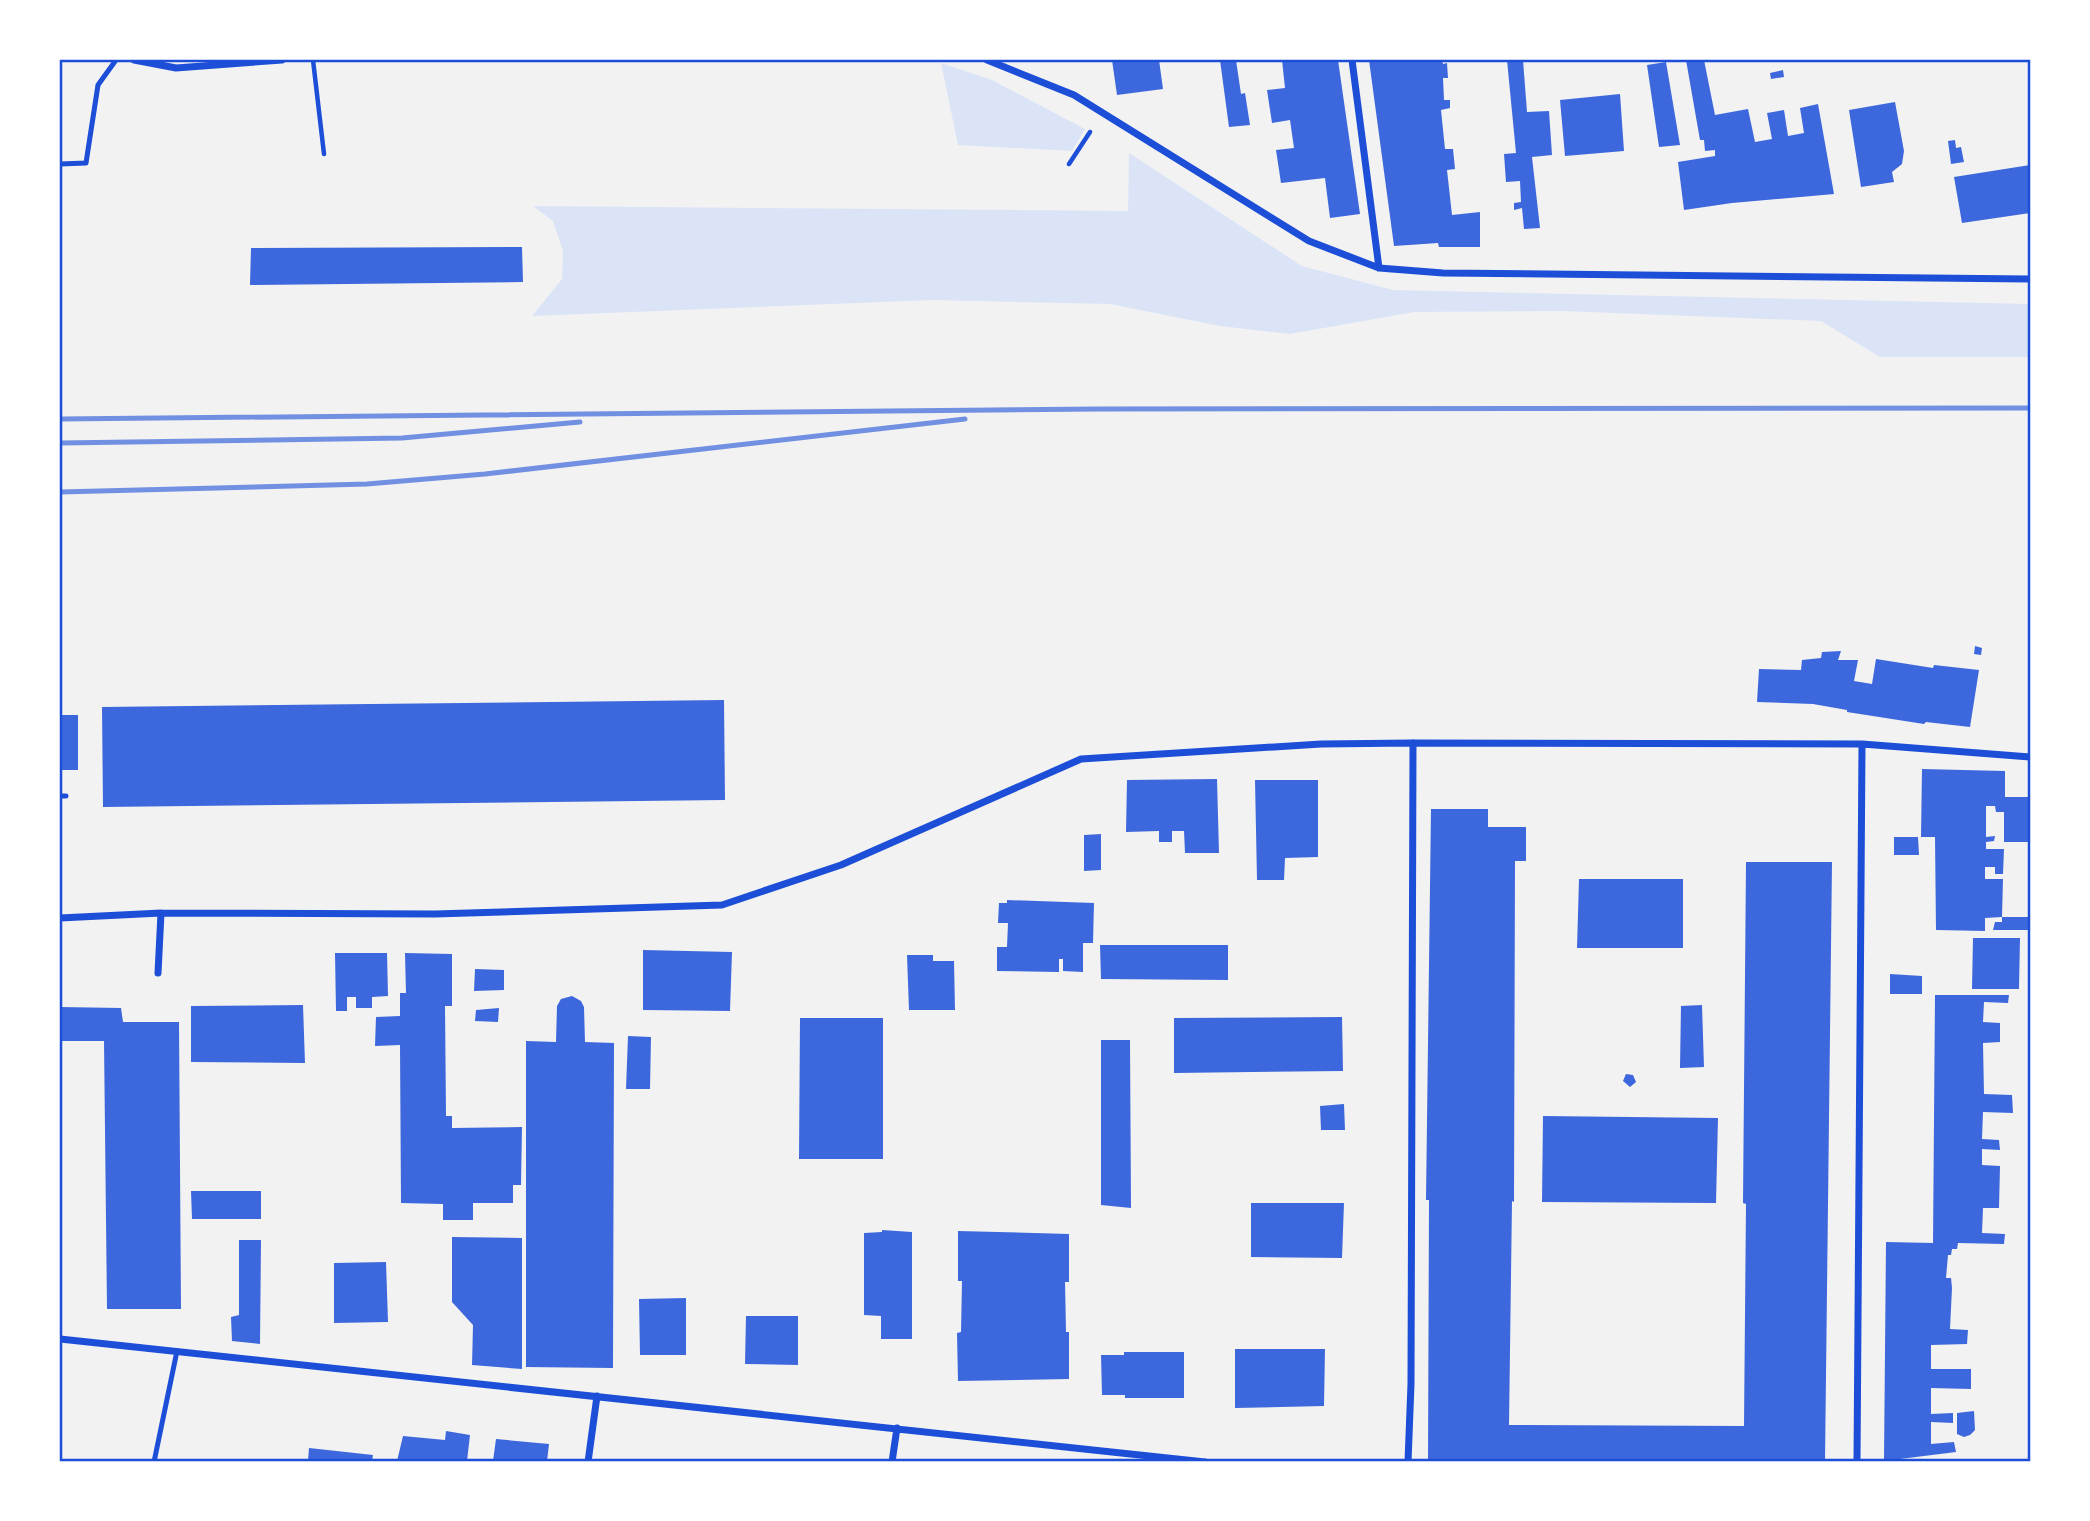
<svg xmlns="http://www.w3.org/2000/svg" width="2090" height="1521" font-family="'Titillium Web',sans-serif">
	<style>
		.green { fill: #dbe4f7 }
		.building { fill: #3d67dc }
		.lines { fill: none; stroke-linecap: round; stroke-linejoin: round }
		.path { stroke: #1d4ed8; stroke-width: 4.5 }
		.service { stroke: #1d4ed8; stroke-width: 5 }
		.minor { stroke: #1d4ed8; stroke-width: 7 }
		.rail { stroke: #7290e2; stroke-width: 5 }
		.neatline { fill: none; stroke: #1d4ed8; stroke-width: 2.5 }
	</style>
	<rect width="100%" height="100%" fill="#f2f2f2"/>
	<path class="green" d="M941 63 992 80 1085 129 1072 151 958 145Z
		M1129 153 1302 266 1393 290 2030 304V357H1880L1821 321 1562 311 1414 312 1290 334 1220 326 1110 304 933 300 532 316 562 279 563 251 553 221 533 206 1128 211Z"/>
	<path class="building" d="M1112 60H1159L1163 89 1117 95Z
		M1220 60H1236L1241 94 1245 93 1250 125 1229 127Z
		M1282 60H1338L1360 214 1330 218 1325 178 1281 183 1276 150 1294 148 1290 120 1272 123 1267 90 1285 88Z
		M1369 60H1442L1443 64 1447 63 1448 78H1443L1444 100H1450V108L1441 110 1445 149H1453L1455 169 1447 170 1452 215 1480 212V247H1439L1438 243 1394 246Z
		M1507 60H1523L1527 112 1549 111 1552 155 1532 157 1540 228 1524 229 1522 208 1514 210V203L1521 202 1520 181 1506 182 1504 154 1516 153Z
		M1686 60H1704L1715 115 1748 109 1755 142 1772 139 1767 113 1784 110 1788 136 1804 133 1800 108 1818 104 1834 194 1732 203 1684 210 1678 162 1715 156V150L1705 151 1704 140H1700Z
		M1666 62 1680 145 1659 147 1647 65Z
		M1783 70 1784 77 1771 79 1770 73Z
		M1620 94 1624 151 1565 156 1560 100Z
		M1895 102 1904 151 1902 164 1892 172 1894 182 1861 187 1849 110Z
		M1955 140 1956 148 1961 147 1964 162 1951 164 1948 141Z
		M2030 165V213L1962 223 1954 177Z
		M522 247 523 282 250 285 251 248Z
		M1975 646 1982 648 1981 655 1974 654Z
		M1841 651 1838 660H1858L1854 681 1872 684 1876 659 1933 668 1934 665 1979 670 1970 727 1926 722 1924 724 1847 712V710L1813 704 1757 702 1759 669 1801 670 1802 660 1821 658 1822 652Z
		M724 700 725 800 103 807 102 707Z
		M60 715H78V770H60Z
		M1922 769 2005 771V797H2030V842H2004V812H1996L1995 806H1986V837L1995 836 1994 841 1986 842V849H2004L2003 874H1995V867H1985V879H2003L2002 917H2030V930H1993L1995 922H2002V917L1985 918V931L1936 930 1935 837H1921Z
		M1217 779 1219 853H1185L1184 831H1172V842H1159V831L1126 832 1127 780Z
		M1255 780H1318V857L1285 858 1284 880H1257Z
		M1431 809H1488V827H1526V861H1515L1514 1202 1512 1201 1509 1425 1744 1426 1746 1204 1743 1203 1746 862H1832L1825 1461H1428L1429 1200H1426Z
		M1101 834V870L1084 871V835Z
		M1894 837H1918L1919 855H1894Z
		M1579 879H1683V948H1577Z
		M1007 900 1094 903 1093 943H1083V972L1063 971V959H1059V972L997 971V947H1007L1008 923H998L999 903H1007Z
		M1973 938H2020L2019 989H1972Z
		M1100 945H1228V980L1101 979Z
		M643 950 732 952 730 1011 643 1010Z
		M335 953H387L388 996 372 997V1008H356V997H347V1011H336Z
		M405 953 452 954V1006H445L446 1116H452V1128L522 1127 521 1185H513V1203H473V1220H443V1204L401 1203 400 1045 375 1046 376 1017 400 1016V993H406Z
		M907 955H933V961H954L955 1010H909Z
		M475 969 504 970V990L474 991Z
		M1890 974 1922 976V994H1890Z
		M1935 995H2009L2008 1003 1984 1002 1983 1022 2000 1023V1042L1983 1043 1984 1094 2012 1095 2013 1113 1983 1112 1982 1139 1999 1140 2000 1150 1982 1149V1165L2000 1166 1999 1208H1983L1982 1233 2005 1234 2004 1244 1958 1243 1957 1249H1952L1951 1255H1948L1946 1278H1951L1952 1288 1950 1329 1968 1330 1967 1344 1931 1345V1369H1971V1389L1931 1388V1414L1953 1413V1423L1931 1422V1444L1954 1442 1956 1452 1884 1461 1886 1242 1933 1243Z
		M572 996 581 1001 584 1007 585 1042 614 1043 613 1368 526 1367V1041L556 1042 557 1006 561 999Z
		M303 1005 305 1063 191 1062V1006Z
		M1702 1005 1704 1067 1680 1068 1681 1006Z
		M60 1007 121 1008 123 1022H179L181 1309H107L104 1041H60Z
		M499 1008 498 1022 475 1021 476 1010Z
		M1342 1017 1343 1071 1174 1073V1018Z
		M800 1018H883V1159H799Z
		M628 1036 651 1037 650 1089H626Z
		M1101 1040H1130L1131 1208 1101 1205Z
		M1626 1074 1633 1075 1636 1082 1630 1087 1623 1081Z
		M1344 1104 1345 1130H1321L1320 1106Z
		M1543 1116 1718 1118 1716 1203 1542 1202Z
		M60 1158H62V1287H60Z
		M191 1191H261V1219H192Z
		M1251 1203H1344L1342 1258 1251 1257Z
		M882 1230 912 1232V1339H881V1316L864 1315V1233L882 1232Z
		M958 1231 1069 1234V1282H1065L1066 1332H1069V1379L958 1381 957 1333 961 1332 962 1281H958Z
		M452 1237 522 1238V1369L472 1365 473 1325 452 1302Z
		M239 1240H261L260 1344 232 1341 231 1317 239 1315Z
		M386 1262 388 1322 334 1323V1263Z
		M686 1298V1355H640L639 1299Z
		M746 1316H798V1365L745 1364Z
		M1235 1349H1325L1324 1406 1235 1408Z
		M1124 1352H1184V1398H1125V1395H1102L1101 1355H1124Z
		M1974 1411 1975 1430 1970 1435 1964 1437 1957 1434V1413Z
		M446 1431 470 1435 467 1461H397L403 1436 445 1440Z
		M496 1439 549 1444 547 1461H493Z
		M309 1448 373 1455 372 1461H308Z"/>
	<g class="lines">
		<path class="path" d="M313 60 324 154
			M1069 164 1090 132"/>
		<path class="service" d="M60 164 86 163 98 85 116 60
			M60 796H66
			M154 1462 177 1351"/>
		<path class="minor" d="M134 60 176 68 282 60
			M987 60 1074 95 1309 241 1379 268 1443 273 2030 279
			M1352 60 1379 268
			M60 918 161 913 435 914 722 905 841 865 1081 759 1321 744 1413 743 1862 744 2030 757
			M158 973 161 913
			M60 1339 1205 1462
			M588 1462 597 1396
			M892 1462 897 1428
			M1408 1462 1411 1384 1413 743
			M1857 1462 1862 744"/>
		<path class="rail" d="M60 419 1098 409 2030 408
			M60 443 402 438 580 422
			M60 492 367 484 485 474 965 419"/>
	</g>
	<rect width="2090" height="1521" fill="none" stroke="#ffffff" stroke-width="122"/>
	<rect x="61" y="61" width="1968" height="1399" class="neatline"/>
</svg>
